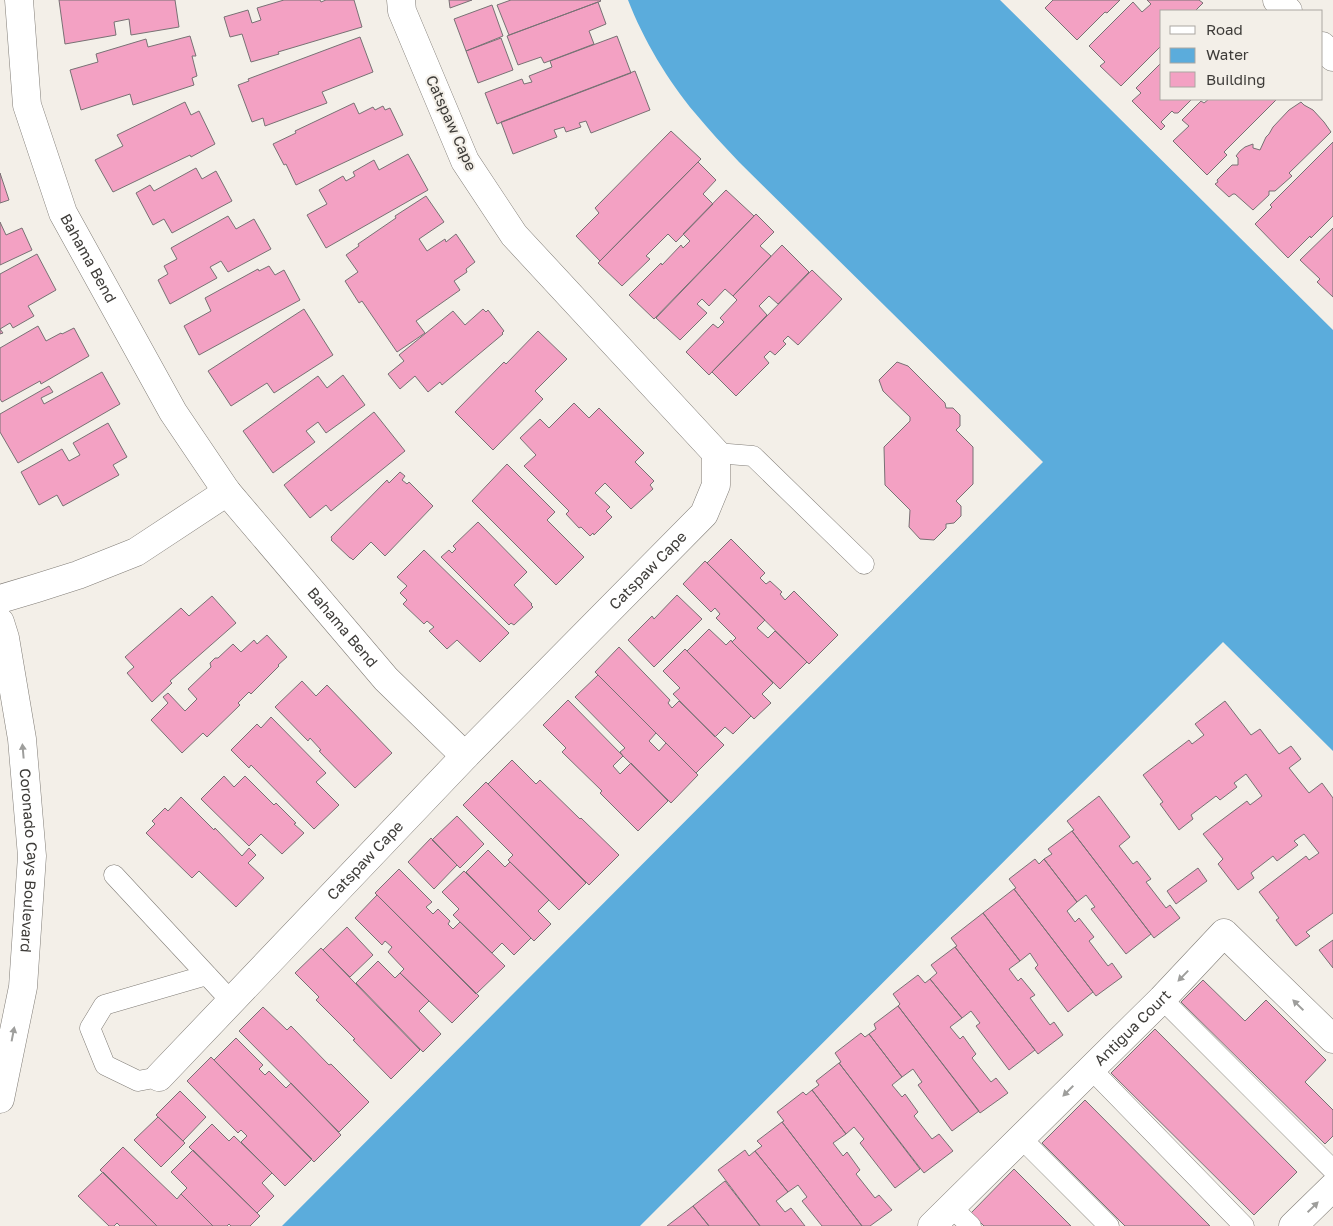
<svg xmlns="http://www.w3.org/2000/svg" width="1333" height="1226" font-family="'Golos Text',sans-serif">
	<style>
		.water { fill: #5bacdc }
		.building { fill: #f3a1c3; stroke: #787174 }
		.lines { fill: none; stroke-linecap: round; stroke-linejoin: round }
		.lane-casing { stroke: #817d77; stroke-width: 21 }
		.street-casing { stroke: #817d77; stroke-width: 29 }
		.secondary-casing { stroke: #817d77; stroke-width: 29 }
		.lane { stroke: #fff; stroke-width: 20 }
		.street { stroke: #fff; stroke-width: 28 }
		.secondary { stroke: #fff; stroke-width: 28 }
		.oneway { fill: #9e9e9c }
		.labels { text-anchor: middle; stroke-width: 4; stroke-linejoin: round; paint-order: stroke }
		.street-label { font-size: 15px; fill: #3e3c39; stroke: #f3efe8 }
	</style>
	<rect width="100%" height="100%" fill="#f3efe8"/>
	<path class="water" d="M628 0H1000L1333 330V751L1223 642 640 1226H282L1043 462 739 162C724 146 709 130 695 113 668 81 643 39 628 0Z"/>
	<path class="building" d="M59 0H175L179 27 131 35 129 19 114 22 116 35 65 44Z
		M284 0H320L321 2 326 0H354L362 27 278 52 279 54 251 62 242 34 230 37 224 17 248 10 252 23 261 20 257 8Z
		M449 0H472L450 8Z
		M511 0H600L601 1 509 35 497 5Z
		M1053 0H1120L1107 13 1105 12 1077 40 1045 8Z
		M1147 0H1199L1203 3 1195 11H1162V45L1121 86 1100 66 1105 62 1089 46 1133 2 1142 12 1151 4Z
		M598 2 606 24 589 31 594 44 544 63 541 57 518 65 507 36Z
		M492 5 503 36 466 51 454 19Z
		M190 36 196 56H192L197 76 192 78 194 85 133 105 130 94 81 110 70 70 98 62 96 54 146 39 148 47Z
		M617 36 631 73 497 124 485 93 522 79 524 84 532 82 529 76 552 67 550 61Z
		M360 37 373 72 322 92 327 103 265 126 263 118 252 122 238 85 249 81 248 79Z
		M501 38 513 70 478 83 466 51Z
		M1162 62V99H1192L1178 113H1174L1172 111 1161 122 1165 126 1161 130 1132 101 1141 93 1136 88Z
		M635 71 650 110 591 133 586 121 579 123 581 127 566 132 564 127 554 130 557 137 513 154 501 122Z
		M1209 99H1277L1224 152 1227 155 1207 175 1173 141 1189 126 1182 120 1201 101 1204 103Z
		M185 102 191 115 199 111 215 144 191 157 190 155 113 192 95 160 123 146 117 135Z
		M1301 102 1304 105 1313 110 1324 122 1331 132 1289 173 1292 176 1275 191H1269V195L1253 210 1235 194H1233L1229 197 1215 184 1218 182 1217 180 1232 165H1238V158L1236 156 1240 151 1245 147 1253 144V148L1260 150 1266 137 1269 134 1273 127 1289 110Z
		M354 103 359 114 373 107 375 110 383 106 385 110 390 108 403 135 296 185 286 164 284 165 273 144 296 133 295 131Z
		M671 131 701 159 600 261 576 236 599 213 595 208Z
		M1333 142V216L1311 238 1310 236 1288 258 1255 224 1272 207 1270 205Z
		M408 154 428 190 326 248 307 215 327 204 319 190 343 176 346 181 355 176 353 172 374 160 379 170Z
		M698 162 716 180 703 194 713 204 676 242 668 234 646 256 650 259 622 286 598 263Z
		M196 168 202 179 216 171 232 201 172 233 164 219 153 225 136 193 150 185 154 191Z
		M0 173 9 200 0 203Z
		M726 190 754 216 654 319 629 295 661 263 662 265 681 245 683 248 690 241 683 234Z
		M426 196 444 222 419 239 427 251 445 239 446 242 456 234 475 262 466 269 467 272 454 281 460 290 416 321 425 333 397 352 362 301 359 303 345 281 358 272 346 255 359 246 358 244 396 218 395 216Z
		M756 214 774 232 760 246 771 256 733 296 725 289 709 306 702 299 697 304 707 313 680 340 656 318Z
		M228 216 236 229 254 219 271 249 228 272 221 261 210 267 217 278 170 304 158 280 168 274 164 266 177 259 171 248Z
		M0 222 6 235 22 228 32 250 0 265Z
		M1333 228V297L1317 282 1320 279 1300 260Z
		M782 245 809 272 778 304 769 296 759 306 767 315 709 375 686 352 713 324 718 328 724 322 720 318 737 300 733 296Z
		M37 254 56 290 28 306 34 316 13 328 10 323 0 329 3 333 0 334V274Z
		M269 266 275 275 284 270 300 300 199 355 184 326 211 311 205 298 258 269 259 271Z
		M812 270 842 299 798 345 788 336 783 341 786 344 775 355 770 351 764 357 769 363 736 396 712 372Z
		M304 309 333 355 274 393 267 383 231 406 208 371Z
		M483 309 486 312 488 310 504 331 502 333 503 334 442 385 440 382 428 392 415 376 400 389 388 374 404 361 399 355 453 311 465 325Z
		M38 326 46 341 61 333 62 334 74 328 89 356 41 384 40 381 2 402 0 399V348Z
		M538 331 567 359 535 391 543 399 493 450 455 412 504 362 506 364Z
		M897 362 908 366 945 403 946 408H953L960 415V426L956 430 973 447V484L956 501 961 506V516L954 523 946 524V528L934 540 920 539 909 527 910 510 885 485 884 447 910 421V417L883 391 879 380Z
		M102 372 120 404 18 463 0 432V414L49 386 53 392 41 398 44 404Z
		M343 375 365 405 326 433 318 422 306 431 315 442 273 473 243 431 318 376 327 388Z
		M574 403 589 418 599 408 644 453 635 462 654 481 650 485 653 489 631 509 605 483 595 493 610 507 606 511 612 517 594 535 593 533 590 536 581 527 579 528 566 514 569 511 524 466 536 455 520 438 540 419 549 428Z
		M374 412 405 451 331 511 326 505 310 518 284 485Z
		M108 423 127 457 113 465 119 475 63 506 57 495 39 505 21 472 62 449 69 461 80 455 73 443Z
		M507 464 555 512 547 520 584 557 556 585 472 501Z
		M400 472 405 476 402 480 407 484 409 482 433 506 385 556 371 542 353 560 351 558H350L331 540 332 539 331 537 387 480 389 483Z
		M478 522 527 572 514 585 532 604 531 605 533 607 514 625 511 623 509 625 441 557 449 550 452 553 456 549 453 546Z
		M731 539 765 573 760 578 766 584 770 581 782 592 780 594 785 600 794 591 838 635 809 664 707 563Z
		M424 550 509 633 480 662 457 640 447 649 429 631 434 627 427 621 424 624 403 604 407 600 400 593 407 586 397 577Z
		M705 561 765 620 757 628 768 638 775 631 807 662 780 689 732 642 736 638 716 618 720 614 715 608 711 612 683 584Z
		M677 595 702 619 654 667 628 640 652 616 654 619Z
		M212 596 236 623 170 681 172 683 152 702 127 673 134 667 125 657 181 608 189 616Z
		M709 629 726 645 731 640 732 642 773 683 762 694 771 703 754 719 687 651Z
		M267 635 287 657 278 665 279 666 251 694 249 692 238 703 240 705 207 737 203 733 182 753 151 720 168 703 163 697 168 693 185 711 197 699 188 689 211 667 210 663 215 658H218L233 644 241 652 254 640 257 644Z
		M619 647 670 700 668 703 672 708 679 701 724 745 696 773 595 672Z
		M685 649 751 716 733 734 725 727 715 737 673 694 680 688 663 671Z
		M598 675 656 733 649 741 659 751 666 743 698 775 671 803 623 756 620 752 625 748 575 697Z
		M302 681 316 696 327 685 392 753 355 788 319 751 321 750 310 738 308 741 275 707Z
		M568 700 623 756 613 766 620 774 631 763 668 801 638 831 600 793 602 791 562 752 566 748 543 725Z
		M1225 701 1251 735 1260 729 1279 754 1291 746 1301 759 1289 768 1309 793 1322 783 1333 798V913L1306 932 1310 936 1296 946 1276 920 1279 918 1259 892 1306 856 1309 860 1319 853 1304 834 1294 841 1298 845 1277 861 1273 856 1251 873 1254 878 1238 890 1218 864 1223 859 1203 834 1247 801 1250 805 1262 796 1246 774 1234 783 1237 787 1220 800 1216 796 1191 815 1193 819 1179 830 1160 804 1163 802 1143 775 1189 740 1192 744 1204 735 1195 724Z
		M271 717 326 773 316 782 339 805 314 829 251 765 249 768 231 750 257 724 261 728Z
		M512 760 536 784 540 780 580 819 581 818 619 855 589 885 488 784Z
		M224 776 234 787 245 776 274 805 276 803 296 823 294 824 304 833 282 854 261 834 249 846 201 799Z
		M486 782 586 883 559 910 508 860 513 855 463 805Z
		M1099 796 1130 837 1119 846 1133 864 1137 861 1151 879 1146 882 1166 908 1170 905 1180 918 1154 938 1072 831 1074 830 1067 821Z
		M181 797 214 830 215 828 242 856 249 848 256 855 248 863 264 878 236 907 199 871 192 878 146 833 155 824 152 821 165 808 168 811Z
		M457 816 484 844 460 868 432 840Z
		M1072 831 1151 934 1126 954 1091 909 1095 907 1086 895 1077 902 1044 859 1052 854 1048 849Z
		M431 838 457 865 434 889 408 862Z
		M488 850 505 867 510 862 549 900 538 911 551 924 534 941 466 872Z
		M1035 859 1039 864 1044 859 1077 902 1067 911 1075 922 1079 918 1094 937 1089 941 1108 966 1112 963 1122 977 1096 996 1014 889 1016 888 1009 879Z
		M1198 868 1207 881 1176 904 1167 891Z
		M399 869 432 902 426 907 433 914 438 909 450 921 448 924 453 929 460 922 505 966 476 994 375 893Z
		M464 871 531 938 514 955 502 943 492 953 453 915 459 909 442 892Z
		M1014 889 1093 992 1068 1012 1035 968 1038 965 1030 953 1020 961 983 913Z
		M377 895 479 996 452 1023 400 973 404 969 388 952 392 947 385 941 382 945 355 918Z
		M983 913 1020 961 1009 969 1018 981 1021 978 1035 995 1030 998 1050 1025 1054 1022 1063 1035 1038 1054 955 947 957 946 951 938Z
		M347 927 373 955 350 977 323 950Z
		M1333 940V968L1319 950Z
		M955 947 1035 1050 1009 1070 976 1026 980 1023 971 1011 962 1018 930 979 937 973 931 965Z
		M321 948 420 1050 391 1079 353 1040 355 1039 316 1000 319 997 295 973Z
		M378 961 395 978 400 973 429 1001 419 1011 441 1034 423 1052 356 983Z
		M918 975 925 983 930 979 962 1018 950 1027 960 1039 963 1036 976 1054 972 1058 991 1082 996 1078 1008 1093 980 1113 898 1006 900 1004 893 994Z
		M1203 980 1245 1021 1266 1000 1326 1060 1305 1082 1333 1110V1136L1325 1144 1181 1002Z
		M898 1006 979 1111 952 1131 918 1085 922 1082 913 1069 902 1077 869 1034 876 1029 874 1024Z
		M263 1007 287 1030 291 1026 329 1065 331 1064 369 1102 339 1132 239 1031Z
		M1155 1029 1297 1172 1254 1215 1111 1073Z
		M861 1033 865 1037 869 1034 902 1077 892 1085 902 1097 905 1094 918 1112 914 1116 932 1139 939 1134 953 1151 924 1173 839 1063 841 1062 835 1053Z
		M236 1038 263 1065 259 1069 265 1075 269 1071 286 1088 291 1083 341 1135 314 1162 214 1060Z
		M211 1057 312 1159 285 1186 241 1142 247 1136 241 1130 238 1133 187 1081Z
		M839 1063 920 1169 895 1188 860 1143 864 1139 854 1127 846 1134 812 1090 819 1085 816 1081Z
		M812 1090 846 1134 833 1143 843 1156 847 1152 860 1170 856 1174 875 1198 879 1195 892 1210 870 1226H862L782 1122 784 1121 777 1112 803 1092 806 1095Z
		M180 1091 206 1117 183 1141 156 1115Z
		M1085 1100 1210 1226H1125L1042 1143Z
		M158 1117 185 1143 161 1167 134 1140Z
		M782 1122 862 1226H822L802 1201 807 1197 798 1185 788 1192 755 1151 762 1146 757 1141Z
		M212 1124 229 1141 234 1136 272 1173 262 1183 274 1196 257 1213 189 1147Z
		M123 1147 177 1199 181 1194 213 1226H157L100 1170Z
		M193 1150 260 1216 250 1226H231L229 1224 227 1226H213L181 1194 187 1188 171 1172Z
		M745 1150 749 1156 755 1151 788 1192 776 1201 785 1212 791 1208 805 1226H760L718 1170Z
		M1014 1169 1071 1226H984L971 1213Z
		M103 1172 157 1226H120L117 1223 114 1226H109L78 1196Z
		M725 1181 760 1226H709L693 1206Z
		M693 1206 709 1226H667Z"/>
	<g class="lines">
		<defs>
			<path id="lane" d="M716 453 753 456 864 564
				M114 875 231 1001
				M1162 999 1333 1170
				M1091 1069 1244 1226
				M159 1077 138 1081 105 1065 90 1028 104 1005 207 975
				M1021 1138 1109 1226
				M951 1207 971 1226"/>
			<g id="street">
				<path id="s1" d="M19 0 27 105 63 213 173 412 227 492 386 679 465 756"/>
				<path d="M1277 0 1288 11"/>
				<path d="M1322 46 1333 57"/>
				<path d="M0 599 37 588 78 575 136 552 227 492"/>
				<path id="s2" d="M159 1077 465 756 704 514 716 485V453L514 235 465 161 402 11 401 0"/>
				<path id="s3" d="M932 1226 1162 999 1224 933 1333 1039"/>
				<path d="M1293 1226 1333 1187"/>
			</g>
			<g id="secondary">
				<path id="s4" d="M0 622 5 638 22 739 32 856 23 987 0 1099"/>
			</g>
		</defs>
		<use href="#lane" class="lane-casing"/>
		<use href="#street" class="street-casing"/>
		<use href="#secondary" class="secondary-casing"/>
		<use href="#lane" class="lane"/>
		<use href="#street" class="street"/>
		<use href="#secondary" class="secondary"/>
	</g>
	<defs><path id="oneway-solid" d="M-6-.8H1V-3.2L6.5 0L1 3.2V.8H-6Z" transform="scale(1.25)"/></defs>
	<g class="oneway">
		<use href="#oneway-solid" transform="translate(23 751) rotate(-95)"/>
		<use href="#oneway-solid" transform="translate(1183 976) rotate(134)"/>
		<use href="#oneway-solid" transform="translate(1298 1005) rotate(-136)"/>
		<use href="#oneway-solid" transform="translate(13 1034) rotate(-79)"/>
		<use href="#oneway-solid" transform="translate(1068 1091) rotate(135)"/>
		<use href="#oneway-solid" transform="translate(1313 1207) rotate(-44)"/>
	</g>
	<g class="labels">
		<g class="street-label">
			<text transform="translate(451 123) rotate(66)" y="5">Catspaw Cape</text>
			<text dy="5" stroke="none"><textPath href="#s1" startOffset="271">Bahama Bend</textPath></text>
			<text dy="5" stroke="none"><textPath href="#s2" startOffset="704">Catspaw Cape</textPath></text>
			<text dy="5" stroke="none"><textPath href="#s1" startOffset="721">Bahama Bend</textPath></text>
			<text dy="5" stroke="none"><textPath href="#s4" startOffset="241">Coronado Cays Boulevard</textPath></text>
			<text dy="5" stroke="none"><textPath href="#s2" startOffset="299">Catspaw Cape</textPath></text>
			<text dy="5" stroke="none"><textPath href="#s3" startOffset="282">Antigua Court</textPath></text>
		</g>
	</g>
	<rect x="1160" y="10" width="162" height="90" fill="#f3efe8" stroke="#aba7a2"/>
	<rect x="1170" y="26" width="25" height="8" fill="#ffffff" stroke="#aba7a2"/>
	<text x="1206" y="35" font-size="15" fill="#3e3c39">Road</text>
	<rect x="1170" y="48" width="25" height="15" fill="#5bacdc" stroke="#aba7a2"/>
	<text x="1206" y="60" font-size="15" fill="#3e3c39">Water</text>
	<rect x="1170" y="72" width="25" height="15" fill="#f3a1c3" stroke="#aba7a2"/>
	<text x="1206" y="85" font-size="15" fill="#3e3c39">Building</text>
</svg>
